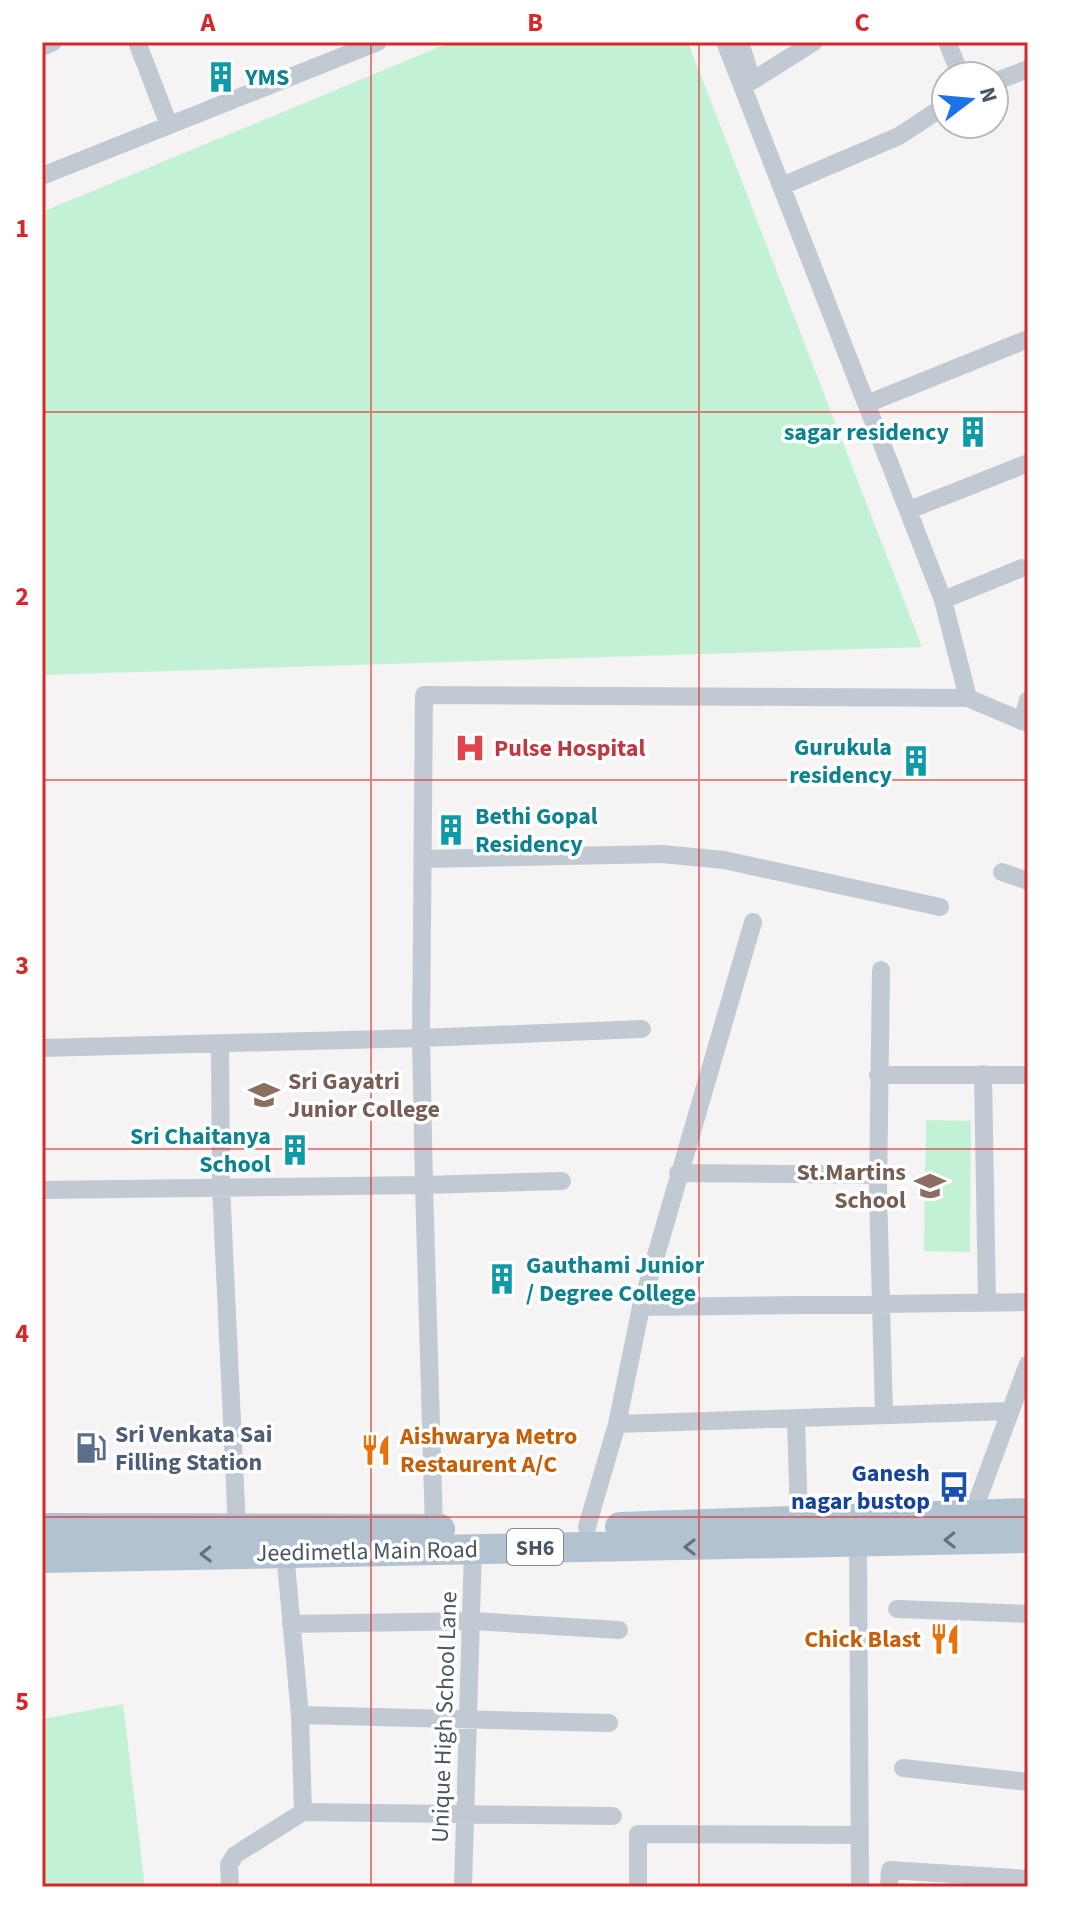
<svg xmlns="http://www.w3.org/2000/svg" width="1070" height="1929" font-family="'Source Sans 3',sans-serif">
	<style>
		.green { fill: #c3f1d5 }
		.lines { fill: none; stroke-linecap: round; stroke-linejoin: round }
		.street { stroke: #c1cad2; stroke-width: 18 }
		.primary { stroke: #b3c2d1; stroke-width: 30 }
		.oneway { stroke: #64717d }
		.grid { fill: none; stroke: #d62828; stroke-width: 2; stroke-opacity: 0.55 }
		.labels { text-anchor: middle; stroke-width: 7; stroke-linejoin: round; paint-order: stroke }
		.shield { fill: #fff; stroke: #808990; stroke-width: 2 }
		.shield-label { font-size: 22px; font-weight: bold; fill: #4a5661 }
		.culture-label { font-size: 24px; font-weight: bold; fill: #0d838f; stroke: #fff; text-anchor: start }
		.health-label { font-size: 24px; font-weight: bold; fill: #be3a42; stroke: #fff; text-anchor: start }
		.education-label { font-size: 24px; font-weight: bold; fill: #785e54; stroke: #fff; text-anchor: start }
		.service-label { font-size: 24px; font-weight: bold; fill: #4e5e75; stroke: #fff; text-anchor: start }
		.food-label { font-size: 24px; font-weight: bold; fill: #c56008; stroke: #fff; text-anchor: start }
		.transit-label { font-size: 24px; font-weight: bold; fill: #164399; stroke: #fff; text-anchor: end }
		.street-label { font-size: 24px; fill: #4a5661; stroke: #fff }
		.neatline { fill: none; stroke: #d62828; stroke-width: 3 }
		.grid-label { font-size: 26px; text-anchor: middle; font-weight: bold; fill: #d62828 }
	</style>
	<rect width="100%" height="100%" fill="#f5f3f3"/>
	<path class="green" d="M451 42H688L922 647 42 675V212Z
		M926 1120 971 1121 970 1252 924 1251Z
		M123 1704 145 1887H42V1719Z"/>
	<g class="lines">
		<path class="street" d="M137 42 169 125
			M725 42 943 600 968 698
			M740 42 752 81 814 42
			M947 42 961 76
			M42 47 53 42
			M994 82 1028 69
			M42 176 378 42
			M782 186 899 136 946 105
			M869 403 1028 339
			M909 510 1028 463
			M943 600 1022 568
			M1028 700 1022 721 1028 723
			M423 859 662 854 724 860 940 907
			M1002 872 1028 881
			M753 922 641 1307 617 1424 1009 1411
			M881 970 878 1190 884 1415
			M642 1029 421 1038 424 695 968 698 1022 721
			M220 1046 221 1186 237 1529
			M42 1048 421 1038 424 1185 42 1190
			M983 1074 987 1302
			M878 1075H1028
			M678 1173 878 1175
			M641 1307 1028 1302
			M796 1420 799 1521
			M972 1515 1028 1364
			M587 1527 617 1424
			M434 1529 424 1185 562 1181
			M858 1542 860 1887
			M897 1609 1028 1614
			M291 1624 473 1621 619 1630
			M300 1715 609 1723
			M903 1768 1028 1782
			M303 1812 613 1816
			M230 1887 229 1865 235 1855 303 1812 300 1715 285 1553
			M463 1887 473 1548
			M638 1887V1834L860 1835
			M889 1887 890 1870 1028 1879"/>
		<path class="primary" d="M620 1527 1028 1513
			M42 1528 440 1529
			M42 1558C371 1550 699 1546 1028 1538"/>
	</g>
	<defs><path id="oneway-chevron" d="M-2-3.5L2.5 0L-2 3.5" fill="none" stroke-width="1.6" stroke-linecap="round" stroke-linejoin="round" transform="scale(2)"/></defs>
	<g class="oneway">
		<use href="#oneway-chevron" transform="translate(950 1540) rotate(179)"/>
		<use href="#oneway-chevron" transform="translate(690 1547) rotate(-180)"/>
		<use href="#oneway-chevron" transform="translate(206 1554) rotate(179)"/>
	</g>
	<path class="grid" d="M371 42V1887M699 42V1887M42 412H1028M42 780H1028M42 1149H1028M42 1517H1028"/>
	<defs>
		<symbol id="building-bare" viewBox="-9 -9 18 18"><path d="M-4-6H4V6H1V3H-1V6H-4ZM-2.5-4.3h1.7v1.8h-1.7ZM.8-4.3h1.7v1.8H.8ZM-2.5-1h1.7V.8h-1.7ZM.8-1h1.7V.8H.8Z" fill="#0f9aa8" stroke="#fff" stroke-width="2.5" paint-order="stroke"/></symbol>
		<symbol id="hospital-bare" viewBox="-9 -9 18 18"><path d="M-5-5h3v3.5h4V-5h3V5h-3V1.5h-4V5h-3Z" fill="#e0444e" stroke="#fff" stroke-width="2.5" paint-order="stroke"/></symbol>
		<symbol id="university-bare" viewBox="-9 -9 18 18"><path d="M0-5L7-2L0 1L-7-2ZM-4 1L0 2.5L4 1V4Q0 6-4 4Z" fill="#8d6e63" stroke="#fff" stroke-width="2.5" paint-order="stroke"/></symbol>
		<symbol id="school-bare" viewBox="-9 -9 18 18"><path d="M0-5L7-2L0 1L-7-2ZM-4 1L0 2.5L4 1V4Q0 6-4 4Z" fill="#8d6e63" stroke="#fff" stroke-width="2.5" paint-order="stroke"/></symbol>
		<symbol id="fuel-bare" viewBox="-9 -9 18 18"><path d="M-5.5-6h7V0h2V4h1.3V-2.5L3-4.5l.8-.8L6-3V5H2.5V1h-1V6h-7ZM-4.2-4.7v3.2H.2V-4.7Z" fill="#5c6f8a" stroke="#fff" stroke-width="2.5" paint-order="stroke"/></symbol>
		<symbol id="restaurant-bare" viewBox="-9 -9 18 18"><path d="M-5-6h1v4h1v-4h1v4h1v-4h1v5L-1.5 .5V6h-2V.5L-5-1ZM5-6V6H3V1.5H1.5Q1.5-4 5-6Z" fill="#e8710a" stroke="#fff" stroke-width="2.5" paint-order="stroke"/></symbol>
		<symbol id="bus-bare" viewBox="-9 -9 18 18"><path d="M-5-6H5V4H4V6H2V4H-2V6H-4V4H-5ZM-3.5-4V0h7V-4ZM-3.5 1.2v1.5H-2V1.2ZM2 1.2v1.5H3.5V1.2Z" fill="#1a4fb4" stroke="#fff" stroke-width="2.5" paint-order="stroke"/></symbol>
	</defs>
	<g fill-rule="evenodd">
		<use href="#building-bare" x="199" y="55" width="44" height="44"/>
		<use href="#building-bare" x="951" y="410" width="44" height="44"/>
		<use href="#hospital-bare" x="448" y="726" width="44" height="44"/>
		<use href="#building-bare" x="894" y="739" width="44" height="44"/>
		<use href="#building-bare" x="429" y="808" width="44" height="44"/>
		<use href="#university-bare" x="242" y="1073" width="44" height="44"/>
		<use href="#building-bare" x="273" y="1128" width="44" height="44"/>
		<use href="#school-bare" x="908" y="1164" width="44" height="44"/>
		<use href="#building-bare" x="480" y="1257" width="44" height="44"/>
		<use href="#fuel-bare" x="69" y="1426" width="44" height="44"/>
		<use href="#restaurant-bare" x="354" y="1428" width="44" height="44"/>
		<use href="#bus-bare" x="932" y="1465" width="44" height="44"/>
		<use href="#restaurant-bare" x="923" y="1617" width="44" height="44"/>
	</g>
	<g class="labels">
		<rect class="shield" x="507" y="1529" width="56" height="36" rx="6"/>
		<g class="shield-label">
			<text x="535" y="1555">SH6</text>
		</g>
		<g class="culture-label">
			<text x="245" y="85">YMS</text>
			<text x="949" y="440" text-anchor="end">sagar residency</text>
			<text x="892" y="755" text-anchor="end">Gurukula<tspan x="892" dy="28">residency</tspan></text>
			<text x="475" y="824">Bethi Gopal<tspan x="475" dy="28">Residency</tspan></text>
			<text x="271" y="1144" text-anchor="end">Sri Chaitanya<tspan x="271" dy="28">School</tspan></text>
			<text x="526" y="1273">Gauthami Junior<tspan x="526" dy="28">/ Degree College</tspan></text>
		</g>
		<g class="health-label">
			<text x="494" y="756">Pulse Hospital</text>
		</g>
		<g class="education-label">
			<text x="288" y="1089">Sri Gayatri<tspan x="288" dy="28">Junior College</tspan></text>
			<text x="906" y="1180" text-anchor="end">St.Martins<tspan x="906" dy="28">School</tspan></text>
		</g>
		<g class="service-label">
			<text x="115" y="1442">Sri Venkata Sai<tspan x="115" dy="28">Filling Station</tspan></text>
		</g>
		<g class="food-label">
			<text x="400" y="1444">Aishwarya Metro<tspan x="400" dy="28">Restaurent A/C</tspan></text>
			<text x="921" y="1647" text-anchor="end">Chick Blast</text>
		</g>
		<g class="transit-label">
			<text x="930" y="1481">Ganesh<tspan x="930" dy="28">nagar bustop</tspan></text>
		</g>
		<g class="street-label">
			<text transform="translate(367 1551) rotate(-1)" y="8">Jeedimetla Main Road</text>
			<text transform="translate(444 1717) rotate(-88)" y="8">Unique High School Lane</text>
		</g>
	</g>
	<rect width="1070" height="1929" fill="none" stroke="#ffffff" stroke-width="88"/>
	<g transform="translate(970 100) rotate(74)"><circle r="38" fill="#ffffff" stroke="#b7bbc0" stroke-width="2"/>
	<path d="M0-6L14 30L0 20L-14 30Z" fill="#1a73e8"/>
	<text y="-12" font-size="22" font-weight="bold" text-anchor="middle" fill="#4a5661">N</text>
	</g>
	<rect x="44" y="44" width="982" height="1841" class="neatline"/>
	<g class="grid-label">
		<text x="208" y="31">A</text>
		<text x="535" y="31">B</text>
		<text x="862" y="31">C</text>
		<text x="22" y="237">1</text>
		<text x="22" y="605">2</text>
		<text x="22" y="974">3</text>
		<text x="22" y="1342">4</text>
		<text x="22" y="1710">5</text>
	</g>
</svg>
